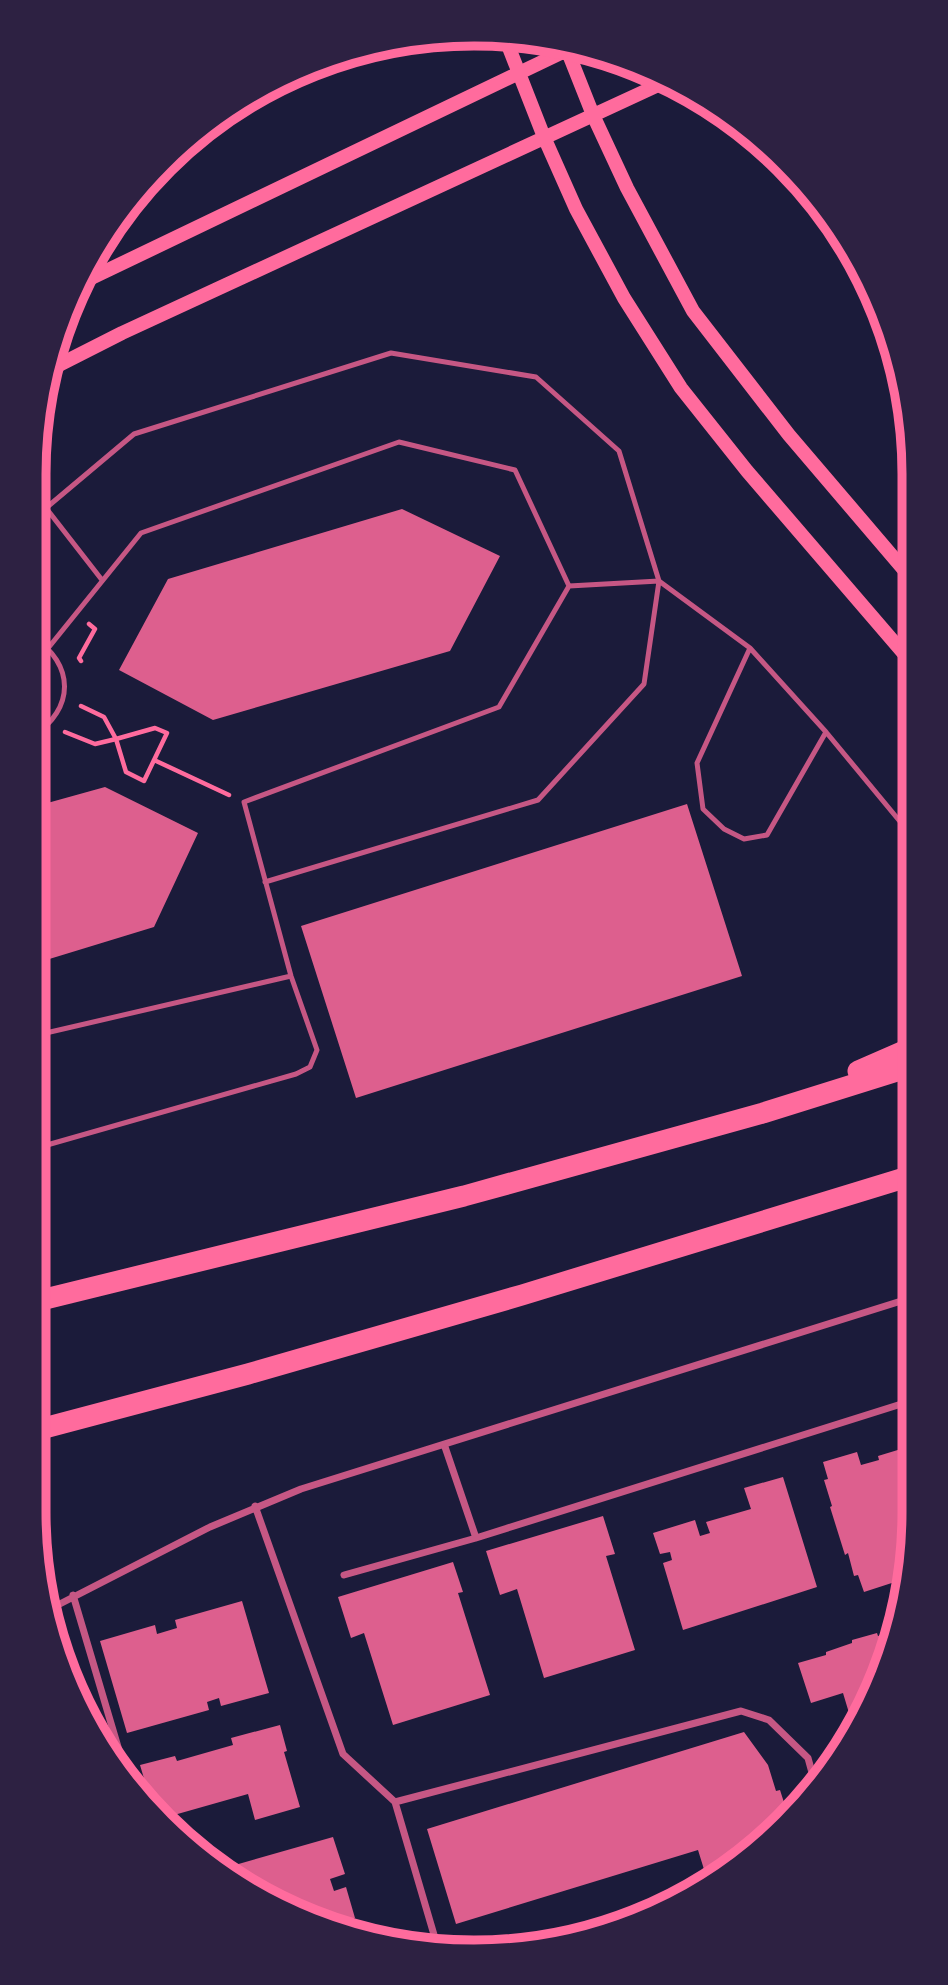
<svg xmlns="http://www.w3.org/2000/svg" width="948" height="1985" font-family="Karla,sans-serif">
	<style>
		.building { fill: #dd5f8e }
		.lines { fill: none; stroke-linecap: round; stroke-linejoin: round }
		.path { stroke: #ff6b9d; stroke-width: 4.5 }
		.service { stroke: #c65784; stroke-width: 5 }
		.minor { stroke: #c65784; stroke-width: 7 }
		.secondary { stroke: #ff6b9d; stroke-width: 14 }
		.motorway { stroke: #ff6b9d; stroke-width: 21 }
		.rim { fill: none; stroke: #ff6b9d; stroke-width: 9 }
	</style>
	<rect width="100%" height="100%" fill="#1b1b3a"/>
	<path class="building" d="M402 509 500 556 450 651 213 720 119 670 168 579Z
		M105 787 198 833 154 927 33 964V807Z
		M687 804 742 976 356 1098 301 926Z
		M901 1449 902 1453 915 1449V1511L905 1562 899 1563 901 1580 864 1592 858 1575 854 1576 848 1553 845 1555 830 1507 832 1506 824 1480 828 1479 823 1462 857 1452 861 1465 879 1460 878 1456Z
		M783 1477 817 1587 683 1630 663 1563 672 1560 670 1552 660 1554 653 1533 695 1520 700 1536 710 1533 706 1522 751 1509 744 1488Z
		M603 1516 615 1554 606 1556 635 1650 544 1678 517 1589 500 1595 486 1551Z
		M453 1562 463 1592 458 1593 490 1695 393 1725 364 1633 351 1638 338 1597Z
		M242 1601 269 1693 221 1706 219 1698 207 1702 209 1710 127 1733 100 1641 155 1625 157 1634 177 1628 175 1620Z
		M891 1632 881 1680 852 1723 843 1693 811 1703 798 1663 826 1655V1652L852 1643V1640L877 1633 878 1636Z
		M280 1725 287 1751 284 1752 300 1807 255 1820 248 1794 167 1817 151 1802 140 1765 175 1756 177 1761 233 1745 231 1738Z
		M744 1732 768 1765 776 1791 780 1790 789 1818 786 1822 707 1879 698 1850 456 1924 427 1829Z
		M333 1837 345 1874 330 1879 334 1891 346 1887 355 1918 348 1920 351 1929 253 1892 229 1872 228 1867Z"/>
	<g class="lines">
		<path class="path" d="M81 661 79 658 95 629 89 624
			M155 728 167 733 144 781 126 772 116 739Z
			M65 732 95 744 116 739 104 717 81 706
			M154 760 229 795"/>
		<path class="service" d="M102 580 46 508 134 434 391 353 536 377 619 451 659 581 644 684 538 800 265 882
			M569 586 659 581 750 648 826 732 912 836
			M750 648 697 763 703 809 724 829 744 839 767 835 826 732
			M33 736C75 709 75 664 33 637
			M33 1036 291 976
			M33 1149 296 1074 310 1067 317 1050 291 976 244 802 499 707 569 586 515 470 399 442 141 533 49 647"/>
		<path class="minor" d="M275 87 286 82
			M444 1444 476 1538
			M255 1506 343 1754 395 1802 437 1945
			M344 1575 476 1538 914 1400
			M73 1595 129 1784
			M50 1609 210 1527 301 1489 914 1297
			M395 1802 741 1711 769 1720 808 1758 814 1780"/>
		<path class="secondary" d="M506 40 544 137 576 209 624 298 681 388 747 471 912 663
			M568 52 593 115 627 188 693 311 789 435 911 578
			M83 282 565 51
			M55 367 122 333 667 81"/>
		<path class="motorway" d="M858 1071 913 1047
			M33 1302 464 1196 763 1113 913 1066
			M33 1431 248 1374 522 1295 914 1175"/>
	</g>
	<path d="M0 0H948V1985H0ZM474 46H474A428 428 0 0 1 902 474V1512A428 428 0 0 1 474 1940H474A428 428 0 0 1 46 1512V474A428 428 0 0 1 474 46Z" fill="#2d2142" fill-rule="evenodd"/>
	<path class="rim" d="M474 46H474A428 428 0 0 1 902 474V1512A428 428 0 0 1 474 1940H474A428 428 0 0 1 46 1512V474A428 428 0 0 1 474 46Z"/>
</svg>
